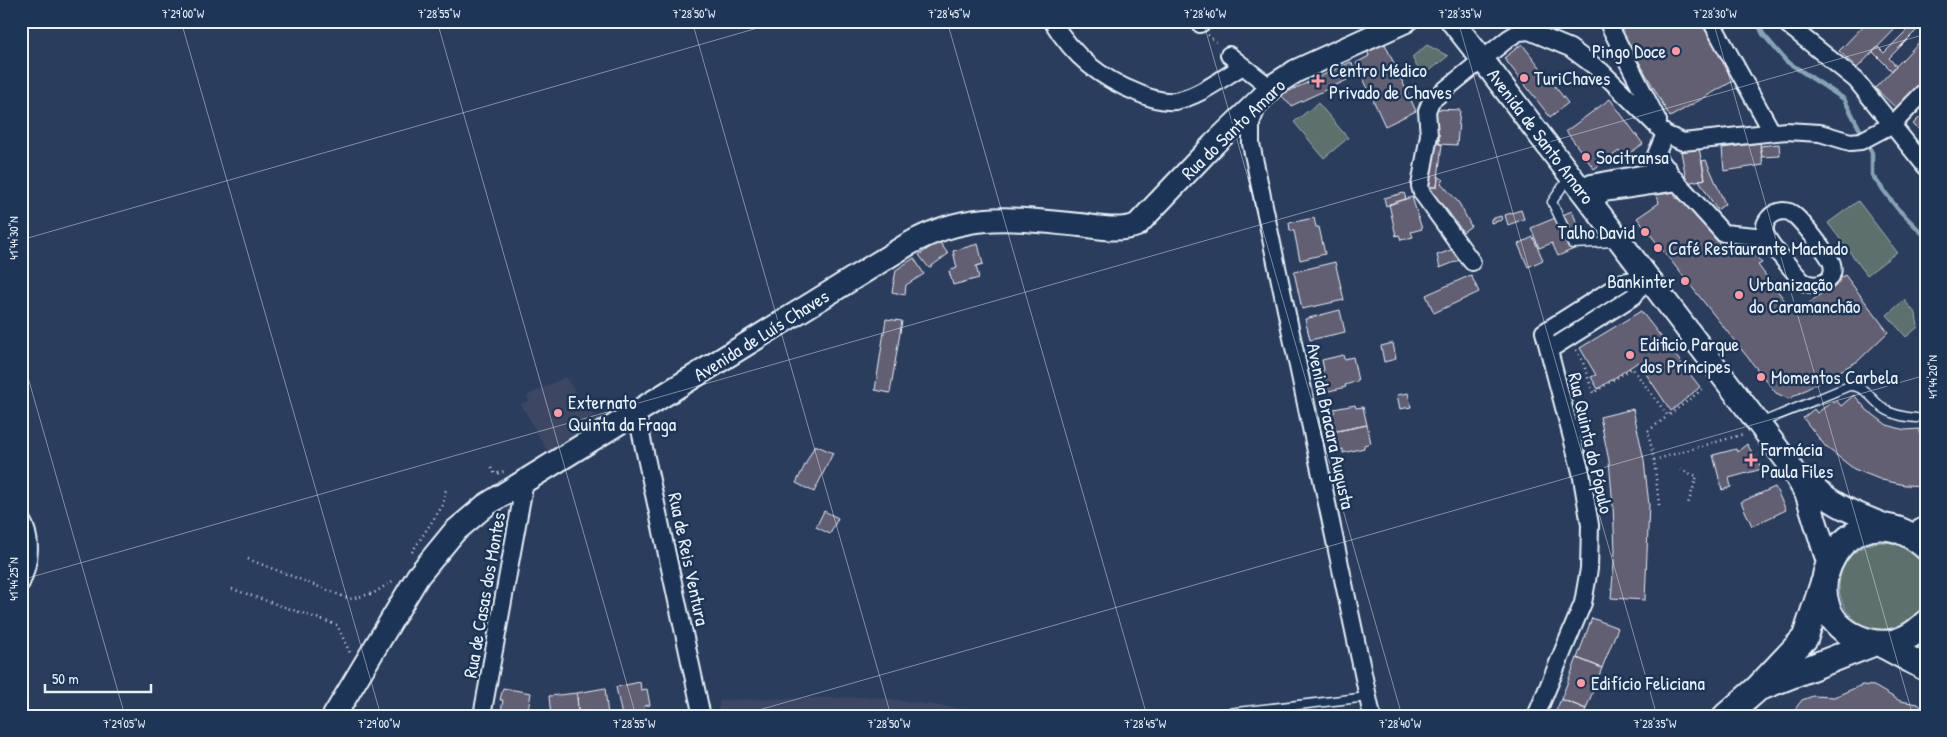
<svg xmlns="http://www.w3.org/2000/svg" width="1947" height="737" font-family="'Patrick Hand',sans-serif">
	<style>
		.built { fill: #3c4764 }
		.green { fill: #5d706c; stroke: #a2b0b2 }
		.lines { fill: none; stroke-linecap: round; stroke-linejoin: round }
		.stream { stroke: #86a4b5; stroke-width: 4.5 }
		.building { fill: #635e73; stroke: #e8f1f8 }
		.service-casing { stroke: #e8f1f8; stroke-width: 11 }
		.minor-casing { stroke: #e8f1f8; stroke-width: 20 }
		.tertiary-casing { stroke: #e8f1f8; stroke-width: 24 }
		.secondary-casing { stroke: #e8f1f8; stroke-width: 26 }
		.primary-casing { stroke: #e8f1f8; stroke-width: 29 }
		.path { stroke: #e8f1f8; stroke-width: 2.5; stroke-dasharray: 1 4; stroke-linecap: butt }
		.service { stroke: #1d3557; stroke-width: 8 }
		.minor { stroke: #1d3557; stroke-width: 16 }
		.tertiary { stroke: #1d3557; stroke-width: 20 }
		.secondary { stroke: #1d3557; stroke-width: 22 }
		.primary { stroke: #1d3557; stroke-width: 25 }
		.ticks { fill: none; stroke: #e8f1f8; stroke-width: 1; stroke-opacity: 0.45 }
		.poi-dot { fill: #ff9aa2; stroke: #1d3557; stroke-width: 2 }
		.labels { text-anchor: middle; stroke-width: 5; stroke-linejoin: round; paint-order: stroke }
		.poi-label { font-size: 19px; fill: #e8f1f8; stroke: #1d3557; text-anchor: start }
		.street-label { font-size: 19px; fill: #e8f1f8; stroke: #1d3557 }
		.neatline { fill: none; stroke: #e8f1f8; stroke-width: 2 }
		.ticks-label { font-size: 12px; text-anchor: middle; fill: #e8f1f8 }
	</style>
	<rect width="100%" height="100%" fill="#2b3d5d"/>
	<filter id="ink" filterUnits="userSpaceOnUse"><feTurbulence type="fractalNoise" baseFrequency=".02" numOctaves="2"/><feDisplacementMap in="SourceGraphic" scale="10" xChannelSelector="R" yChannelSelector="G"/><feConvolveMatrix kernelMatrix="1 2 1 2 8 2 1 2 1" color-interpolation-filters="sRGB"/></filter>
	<g filter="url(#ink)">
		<path class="built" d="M565 377 597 421 566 442 547 451 521 404 529 401 527 396Z
			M873 697 971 710V716H717L720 700Z"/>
		<path class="green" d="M1427 45 1448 56 1422 77 1412 57Z
			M1318 103 1348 138 1324 158 1294 122Z
			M1858 201 1897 252 1867 275 1828 223Z
			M1904 300 1916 314 1918 327 1906 337 1887 315Z
			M1839 586a44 44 0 1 1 88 0a44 44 0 1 1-88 0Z"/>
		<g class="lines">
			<path class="stream" d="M1757 21 1763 34 1786 61 1844 99 1872 153V175L1897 208 1926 237"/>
		</g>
		<path class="building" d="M1616 21H1702L1735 80 1670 117Z
			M1868 21H1903L1857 68 1839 51Z
			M1913 21H1923L1926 24V32L1920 27 1889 58 1896 66 1892 71 1873 52 1878 47 1884 53 1915 22Z
			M1926 35V77L1896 108 1875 88Z
			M1384 42 1416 111 1385 126 1356 63 1369 56 1367 50Z
			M1522 44 1568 103 1550 117 1504 58Z
			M1351 62 1354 67 1343 72 1347 80 1291 106 1281 95Z
			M1610 99 1643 144 1624 157 1619 151 1594 169 1566 131Z
			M1436 109 1460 110 1457 145 1439 144V134H1433Z
			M1926 111V137L1913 124Z
			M1433 134H1439V144H1442L1437 187H1425Z
			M1760 143 1763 165 1724 171 1722 148Z
			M1779 144 1780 156 1762 157 1760 146Z
			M1699 148 1705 179 1687 183 1681 152Z
			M1706 160 1725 204 1717 210 1699 180 1705 179 1702 161Z
			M1438 176 1444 180 1441 183 1459 203 1471 226 1463 232 1448 211 1425 187H1437Z
			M1675 192 1676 198 1684 200 1721 246 1752 251 1762 263 1758 265 1795 314 1845 275 1888 332 1858 361 1789 399 1776 393 1637 218 1659 203 1657 195Z
			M1404 193 1406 199 1386 206 1384 198Z
			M1412 197 1422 229 1411 232 1413 237 1401 240 1399 235 1396 236 1389 204Z
			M1521 210 1524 219 1508 225 1505 215Z
			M1572 211 1580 231 1568 235 1574 249 1558 256 1552 243 1539 248 1531 228Z
			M1501 216 1502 220 1491 223V219Z
			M1314 218 1316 227H1319L1325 254 1300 260 1294 231H1290L1289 223Z
			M1533 237 1543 260 1528 267 1518 244Z
			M939 241 948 254 929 268 919 255Z
			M978 244 983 264 976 266 979 278 953 285 949 271 957 268 953 251Z
			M1454 249 1462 259 1440 268 1437 255Z
			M914 258 924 274 906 285 905 295 892 292 896 270Z
			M1335 262 1344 300 1302 309 1294 272Z
			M1471 275 1479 292 1434 313 1426 295Z
			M1340 310 1345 332 1310 340 1305 319Z
			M1641 311 1700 387 1671 411 1638 362 1598 389 1591 377 1596 375 1580 348Z
			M886 319 902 321 890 393 875 390Z
			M1393 343 1396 359 1384 362 1381 346Z
			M1343 355 1344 359 1353 357 1358 381 1345 385 1346 387 1325 392 1320 372 1324 370 1322 360Z
			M1408 393 1411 407 1400 409 1397 395Z
			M1854 395 1867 410 1887 425 1905 430 1920 429 1921 448H1926V486L1905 485 1882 480 1854 469 1826 447 1803 418 1814 409 1817 413 1833 401 1834 403 1837 401 1841 406Z
			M1355 405 1356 408 1363 407 1367 425 1332 432 1328 414 1335 412 1334 409Z
			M1633 409 1644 460 1649 505 1645 600 1611 598 1615 551 1613 506 1609 461 1600 417Z
			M1367 425 1371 443 1364 445V448L1343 453V449L1335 451 1332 432Z
			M1747 444 1762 469 1729 478 1731 487 1722 490 1713 455 1736 449 1737 452Z
			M815 445 833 453 814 492 796 483Z
			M1775 487 1786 510 1752 526 1741 502Z
			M824 511 838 518 830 534 816 527Z
			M1592 618 1618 628 1602 668 1577 658Z
			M1577 658 1602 668 1586 709 1561 699Z
			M640 682 641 690 647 689 650 705 644 706 646 715 622 716 616 687Z
			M1862 685 1874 686 1900 701 1918 704 1926 711V716H1793L1795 709 1802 700 1813 696 1834 697Z
			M503 688 531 693 527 716H497L498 711 501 712 503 700H500Z
			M605 688 608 716H587V711L578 712 577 693Z
			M577 693 578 712 570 713V716H551L549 696Z
			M1561 699 1586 709 1583 716H1554Z"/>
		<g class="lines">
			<defs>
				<path id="service" d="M1569 177 1552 202 1572 244 1616 242
					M1760 423 1849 386C1867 385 1873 404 1888 411 1897 416 1906 417 1916 418
					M1202 716 1368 697"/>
				<path id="minor" d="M1052 21C1074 57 1100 78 1138 93 1149 98 1164 102 1175 101 1199 97 1222 78 1243 66
					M1607 21 1658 121
					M1711 21 1772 132
					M1783 21 1856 80 1926 167
					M1200 24 1205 21
					M1229 55 1271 88
					M1258 105 1251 123V144L1372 716
					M1665 134 1656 155 1677 182 1723 233 1766 237
					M1581 189 1591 183 1668 169
					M1592 204 1603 193 1677 182
					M1783 211C1787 211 1791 212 1794 215 1801 220 1830 256 1832 264 1837 283 1815 289 1802 281 1792 269 1771 247 1766 235 1761 222 1772 212 1783 211Z
					M1472 262 1422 193 1420 186 1429 135 1427 111 1431 101 1509 38 1519 32 1529 31 1570 48 1601 71 1665 134 1683 142 1786 131 1820 133 1850 142 1861 141 1893 124 1926 90
					M1549 350 1634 296 1647 277
					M636 411 701 712 700 716
					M21 519C33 538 30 562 21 583
					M482 716 525 481
					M1536 716 1583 603 1589 569 1590 525 1581 472 1544 332 1623 282 1647 277"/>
				<path id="tertiary" d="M1912 535 1926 527"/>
				<path id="secondary" d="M1452 21 1482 59 1787 461 1807 495 1828 562
					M1804 478C1831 506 1854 513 1889 527
					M334 716 418 576 454 532 486 505 907 245C968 210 1014 219 1080 225 1098 227 1119 232 1137 225L1214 144 1277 83 1296 71 1406 21"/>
				<path id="primary" d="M1926 547C1846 476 1776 615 1867 641 1890 648 1910 639 1926 623
					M1881 644 1926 668
					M1764 686 1874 643
					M1726 716 1757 689 1805 638 1823 584"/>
			</defs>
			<use href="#service" class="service-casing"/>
			<use href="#minor" class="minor-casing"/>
			<use href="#tertiary" class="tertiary-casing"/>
			<use href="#secondary" class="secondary-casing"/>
			<use href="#primary" class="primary-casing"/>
			<path class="path" d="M1208 35 1219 45
				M1576 350 1583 362 1593 393 1632 368 1668 416 1704 388
				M1654 460 1744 434
				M491 468 495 474 505 471
				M1680 470 1697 476 1688 504
				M1659 505 1654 460 1648 431 1668 416
				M412 552 443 505 446 489
				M248 559 350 599 374 593 394 580
				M232 589 337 625 350 653 349 655"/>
			<use href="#service" class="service"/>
			<use href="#minor" class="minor"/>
			<use href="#tertiary" class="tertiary"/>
			<use href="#secondary" class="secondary"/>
			<use href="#primary" class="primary"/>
		</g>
	</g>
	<path class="ticks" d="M181 21 381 716M437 21 636 716M692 21 891 716M947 21 1147 716M1203 21 1402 716M1458 21 1657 716M1713 21 1913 716M21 240 782 21M21 353 125 716M21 580 1926 34M738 716 1926 375"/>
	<g class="poi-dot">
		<circle cx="1676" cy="51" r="5"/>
		<circle cx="1524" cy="78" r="5"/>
		<path d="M1315.5 73.5h5v5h5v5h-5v5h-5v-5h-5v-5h5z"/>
		<circle cx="1586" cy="157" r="5"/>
		<circle cx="1645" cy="232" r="5"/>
		<circle cx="1658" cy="248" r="5"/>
		<circle cx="1685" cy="281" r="5"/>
		<circle cx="1739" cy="295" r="5"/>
		<circle cx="1630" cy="355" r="5"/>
		<circle cx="1761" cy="377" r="5"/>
		<circle cx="558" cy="413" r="5"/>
		<path d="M1748.5 452.5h5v5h5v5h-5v5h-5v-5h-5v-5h5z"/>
		<circle cx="1581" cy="683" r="5"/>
	</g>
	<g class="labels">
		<g class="poi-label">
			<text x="1666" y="58" text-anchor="end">Pingo Doce</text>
			<text x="1329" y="77">Centro Médico<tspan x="1329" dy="22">Privado de Chaves</tspan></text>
			<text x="1534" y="85">TuriChaves</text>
			<text x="1596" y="164">Socitransa</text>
			<text x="1635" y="239" text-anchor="end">Talho David</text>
			<text x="1668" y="255">Café Restaurante Machado</text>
			<text x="1675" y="288" text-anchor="end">Bankinter</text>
			<text x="1749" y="291">Urbanização<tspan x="1749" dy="22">do Caramanchão</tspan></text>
			<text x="1640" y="351">Edificio Parque<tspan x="1640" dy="22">dos Príncipes</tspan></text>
			<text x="1771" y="384">Momentos Carbela</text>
			<text x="568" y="409">Externato<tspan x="568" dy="22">Quinta da Fraga</tspan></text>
			<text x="1761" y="456">Farmácia<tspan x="1761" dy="22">Paula Files</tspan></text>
			<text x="1591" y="690">Edifício Feliciana</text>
		</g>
		<g class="street-label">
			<text transform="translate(1233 129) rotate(-44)" y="7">Rua do Santo Amaro</text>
			<text transform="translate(1541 136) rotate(53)" y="7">Avenida de Santo Amaro</text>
			<text transform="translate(761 335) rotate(-32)" y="7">Avenida de Luís Chaves</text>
			<text transform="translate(1331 426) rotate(78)" y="7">Avenida Bracara Augusta</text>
			<text transform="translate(1591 443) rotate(77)" y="7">Rua Quinta do Pópulo</text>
			<text transform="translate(689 559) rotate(78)" y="7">Rua de Reis Ventura</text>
			<text transform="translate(484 595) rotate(-80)" y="7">Rua de Casas dos Montes</text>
		</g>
	</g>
	<rect width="1947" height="737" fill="none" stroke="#1d3557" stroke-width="55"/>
	<path d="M45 684v8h106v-8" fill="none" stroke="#e8f1f8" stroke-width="2.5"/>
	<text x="52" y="684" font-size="15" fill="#e8f1f8" stroke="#1d3557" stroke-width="4" paint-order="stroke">50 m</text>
	<rect x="28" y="28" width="1892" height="682" class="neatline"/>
	<g class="ticks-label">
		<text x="183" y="18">7°29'00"W</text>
		<text x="439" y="18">7°28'55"W</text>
		<text x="694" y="18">7°28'50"W</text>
		<text x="949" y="18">7°28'45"W</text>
		<text x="1205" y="18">7°28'40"W</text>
		<text x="1460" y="18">7°28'35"W</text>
		<text x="1715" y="18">7°28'30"W</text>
		<text transform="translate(14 238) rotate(-90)" y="4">41°44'30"N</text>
		<text transform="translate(1933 377) rotate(-90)" y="4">41°44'20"N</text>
		<text transform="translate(14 579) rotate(-90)" y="4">41°44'25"N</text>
		<text x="124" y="728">7°29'05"W</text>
		<text x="379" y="728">7°29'00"W</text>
		<text x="634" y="728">7°28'55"W</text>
		<text x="889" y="728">7°28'50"W</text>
		<text x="1145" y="728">7°28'45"W</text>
		<text x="1400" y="728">7°28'40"W</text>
		<text x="1655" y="728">7°28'35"W</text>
	</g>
</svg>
